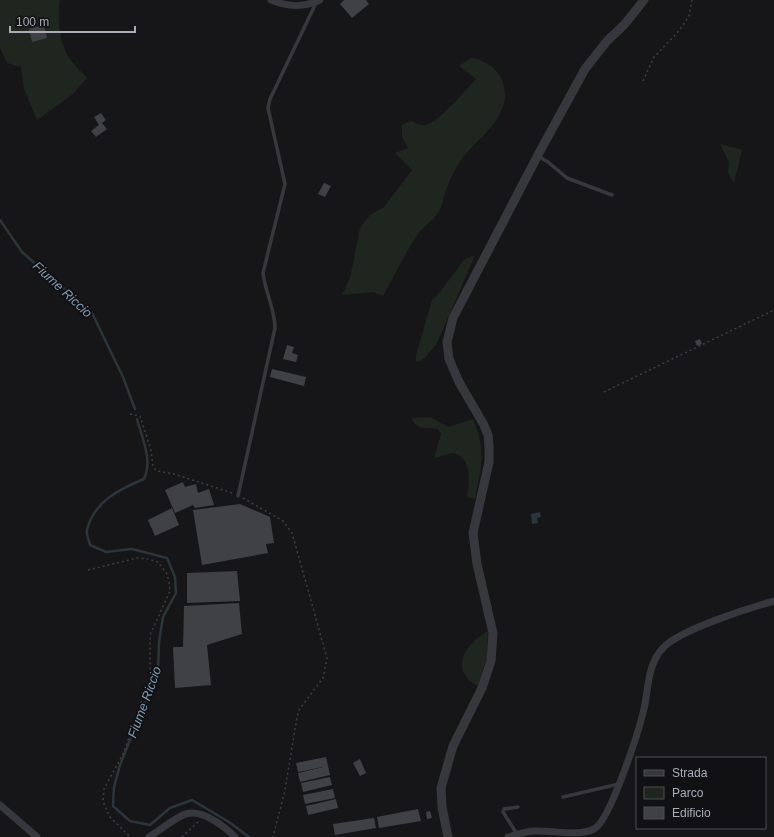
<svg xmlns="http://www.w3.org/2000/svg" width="774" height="837" font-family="Arial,sans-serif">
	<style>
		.green { fill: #1e261f }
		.water { fill: #2c353c }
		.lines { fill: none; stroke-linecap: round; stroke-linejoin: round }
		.stream { stroke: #2c353c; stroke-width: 2.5 }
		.building { fill: #404145 }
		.path { stroke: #3d3f44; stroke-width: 1.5; stroke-dasharray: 2 3; stroke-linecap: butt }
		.service { stroke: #37383d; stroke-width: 3.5 }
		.minor { stroke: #37383d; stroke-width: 7 }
		.tertiary { stroke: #37383d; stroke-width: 9 }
		.labels { text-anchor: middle; stroke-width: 4; stroke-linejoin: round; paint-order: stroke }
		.water-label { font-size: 13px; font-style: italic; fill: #7f9bb3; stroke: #111113 }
	</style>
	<rect width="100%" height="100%" fill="#161618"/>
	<path class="green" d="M0 0H60C58 18 58 43 70 59 75 66 81 71 87 78L73 94 37 120 24 89 21 67 7 63 0 48Z
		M471 58C490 60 506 76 505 96 504 121 478 139 464 156 456 166 449 181 445 193 443 200 442 208 438 213 433 221 424 225 419 233 405 252 395 275 383 296L373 292 342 295 350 278 360 228 370 215 384 207 412 170 395 153 408 148 402 137V125L411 121C415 122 418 125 422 125 435 128 467 88 476 79L459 66Z
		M720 144 742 150 734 183 728 173 729 162Z
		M475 255 437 343C431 350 426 360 416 362V355L432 300 440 292 464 260Z
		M430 417 449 427 473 419C487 451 481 466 475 499L467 497C469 482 473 458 453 453L434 458 441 434 438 429C427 427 416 431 412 418Z
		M488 631 487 657 478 686C448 670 465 644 488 631Z"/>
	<path class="water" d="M540 512 541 517 537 518 538 523 532 524 531 514Z"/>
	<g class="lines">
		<path class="stream" d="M0 220 22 252 92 313 123 377 135 409
			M137 419C142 438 153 460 144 479 120 489 94 501 87 530 86 534 89 541 90 545L106 552 132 549 167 558 175 577 176 593 163 617 159 642 158 671 120 765 114 787 113 806 130 821 150 825 170 808 192 800 229 822 249 837"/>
	</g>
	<path class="building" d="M344 0H366L369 4 352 18 340 4Z
		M44 25 47 38 32 42 29 29Z
		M101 113 106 120 102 123 107 129 96 137 91 131 99 125 94 117Z
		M324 183 331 186 325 197 318 194Z
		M700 339 702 344 697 346 695 341Z
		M287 345 294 347 292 353 298 355 296 362 283 359Z
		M272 369 306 377 304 386 270 377Z
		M183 482 185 487 196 484 198 493 209 489 214 505 195 508 193 505 175 513 165 490Z
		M240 504 270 517 274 543 266 544 268 553 202 565 193 510Z
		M172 508 179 525 155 536 148 520Z
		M237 571 240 601 187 603V573Z
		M239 603 242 634 207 645 211 685 175 688 173 647H183L184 606Z
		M326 757 328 766 298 772 296 763Z
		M360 759 366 773 360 776 353 763Z
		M328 766 330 775 300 782 298 773Z
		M330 777 332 785 303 792 301 783Z
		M333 789 335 798 305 804 303 795Z
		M336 799 338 808 308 815 306 806Z
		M418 809 421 821 379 828 377 817Z
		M430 811 432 818 427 819 426 812Z
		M374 818 376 828 335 835 333 824Z"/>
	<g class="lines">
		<path class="path" d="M643 81 654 57 679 31 689 16 692 0
			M604 392 774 310
			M130 414 140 416 151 450 153 467 157 471 174 474 232 493
			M243 498 283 521 292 533 327 658 323 678 299 710 297 717 285 790 273 837
			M88 570 137 558 148 559 158 562 167 574 169 582 170 591 150 635V676L124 752 104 789 103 801 109 816 130 837
			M182 837 199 821"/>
		<path class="service" d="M538 156 548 162 567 178 612 195
			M238 496 275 328C275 309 265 292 263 273L285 184 268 108 270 99 316 3
			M563 797 619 784
			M517 834 503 812 504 809 518 807"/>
		<path class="minor" d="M271 0C288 7 303 8 320 0
			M0 805 37 837
			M149 837C160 830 171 821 183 815 200 807 224 826 235 837
			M508 837C517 835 525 831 534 831 553 830 577 837 594 829 610 821 638 733 643 713 649 691 646 666 663 648 679 630 749 608 774 601"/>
		<path class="tertiary" d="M448 837 442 807 441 788 453 746 482 688 491 661 493 633 477 564 473 533 489 462V446L488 435 484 425 459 382 449 359 447 342 453 318 539 153 585 69 607 41 624 25 644 0"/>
	</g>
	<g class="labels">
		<g class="water-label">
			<text transform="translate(63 289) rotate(43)" y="5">Fiume Riccio</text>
			<text transform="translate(144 702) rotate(-70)" y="5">Fiume Riccio</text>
		</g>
	</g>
	<rect x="636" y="757" width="130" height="72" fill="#111113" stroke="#4d4f55"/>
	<rect x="644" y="770" width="20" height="6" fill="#37383d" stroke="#4d4f55"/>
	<text x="672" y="777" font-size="12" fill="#a8adb8">Strada</text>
	<rect x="644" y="787" width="20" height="12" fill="#1e261f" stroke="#4d4f55"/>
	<text x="672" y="797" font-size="12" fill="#a8adb8">Parco</text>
	<rect x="644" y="807" width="20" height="12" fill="#404145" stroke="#4d4f55"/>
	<text x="672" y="817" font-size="12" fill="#a8adb8">Edificio</text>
	<path d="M10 26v6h125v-6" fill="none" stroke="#a8adb8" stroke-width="2"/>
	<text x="16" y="26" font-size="12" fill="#a8adb8" stroke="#111113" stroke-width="3" paint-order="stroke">100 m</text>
</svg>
